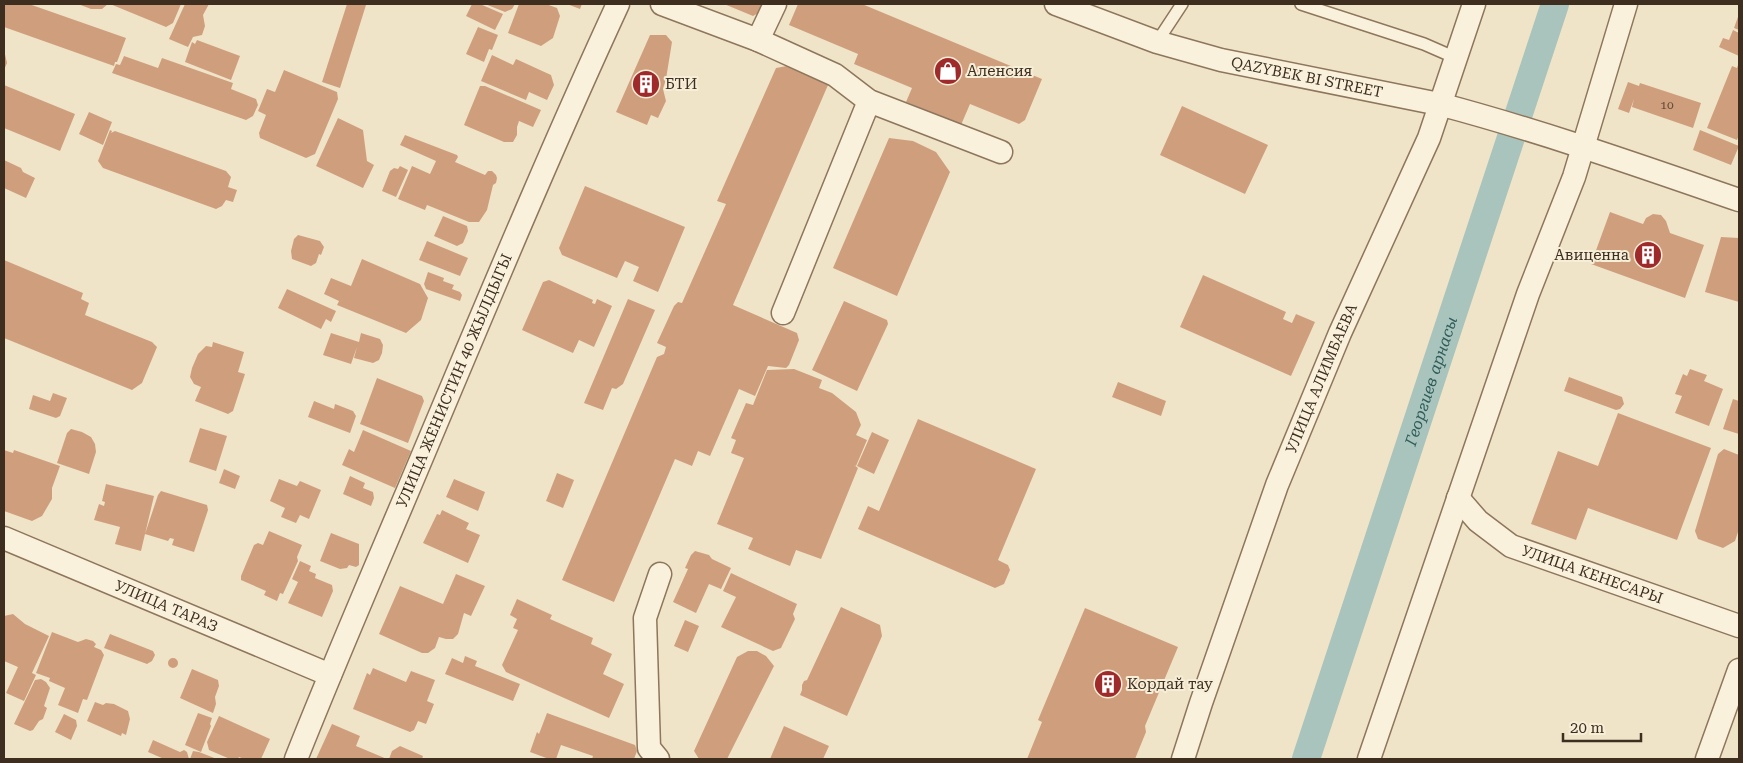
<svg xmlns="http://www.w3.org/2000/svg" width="1743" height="763" font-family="'Roboto Serif',serif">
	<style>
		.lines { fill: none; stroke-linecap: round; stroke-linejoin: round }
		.canal { stroke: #a9c4bc; stroke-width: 28 }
		.building { fill: #cf9f7d }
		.lane-casing { stroke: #8d765c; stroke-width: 14 }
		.street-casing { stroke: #8d765c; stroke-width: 25 }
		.lane { stroke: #faf1dc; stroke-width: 11 }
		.street { stroke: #faf1dc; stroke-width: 22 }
		.labels { text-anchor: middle; stroke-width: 4; stroke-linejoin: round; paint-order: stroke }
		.number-label { font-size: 12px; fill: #624a37 }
		.poi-label { font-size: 15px; fill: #3d2e20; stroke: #f7eed8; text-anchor: start }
		.street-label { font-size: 15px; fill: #3d2e20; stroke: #f7eed8 }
		.water-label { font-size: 16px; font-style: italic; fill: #2f5d5a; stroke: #f7eed8 }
	</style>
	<rect width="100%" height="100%" fill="#f0e4c8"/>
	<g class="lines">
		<path class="canal" id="s1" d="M1306 759 1555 4"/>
	</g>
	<path class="building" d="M4 4H29L126 38 117 62H115L114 66 4 27Z
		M78 4H108L102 9H91Z
		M110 4H181L173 23 166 27Z
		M185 4H209L203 15 205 26 202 35 193 37 188 47 169 39Z
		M347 4 366 5 340 88 322 82Z
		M472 4H480L503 14 495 30 466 16Z
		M485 4H515L512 9 505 12Z
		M519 4H546L557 8 560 16 553 38 541 46 508 33Z
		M567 4H582L580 9Z
		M724 4H765L762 11 753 16Z
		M798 4H862L1042 79 1025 120 1019 124 970 104 961 125 906 102 912 88 854 64 858 54 789 25Z
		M1739 14V30L1734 28Z
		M478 27 498 35 492 50 489 49 484 62 466 54Z
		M1733 30 1739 33V56L1719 47 1723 38 1729 40Z
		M650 35H666L672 42 666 79 663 89 666 101 658 118 651 115 647 125 616 112Z
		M197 40 240 56 231 80 185 62 192 42 195 44Z
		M4 50 7 63 4 70Z
		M492 55 513 65 516 59 551 75 554 85 547 100 529 92 526 100 481 81Z
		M124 56 158 68 162 58 233 83 231 89 256 99 258 105 253 116 246 120 112 73 116 64 120 65Z
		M1739 62V135L1737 140 1707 128 1732 66 1737 68Z
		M803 63 823 83 828 85 733 305 797 333 799 340 789 365 786 368 768 366 755 396 739 389 710 456 698 451 692 466 675 459 614 602 562 580 657 357 664 354 666 347 657 343 674 306 678 302 682 303 726 204 717 201 776 68Z
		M284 70 337 92 338 99 315 154 306 158 260 138 259 133 266 115 258 111 267 89 275 92Z
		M1628 82 1639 86 1640 83 1701 103 1693 128 1632 107 1634 99 1629 113 1618 109Z
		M4 85 75 114 60 151 4 128Z
		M480 86H485L541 110 533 127 519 121 517 127V135L513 142H504L464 125Z
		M1182 106 1268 145 1245 194 1160 155Z
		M89 112 112 122 103 145 79 134Z
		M338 118 363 130 367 161 374 165 363 188 316 166Z
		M110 130 112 131 111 133 115 131 226 171 231 177 228 187 237 190 233 202 226 200 222 206 216 209 103 168 98 161Z
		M1700 130 1739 146 1731 165 1693 150Z
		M405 135 457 155 458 157 455 162 485 175 488 171H492L496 175 497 178 496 183 493 185 487 210 479 222H469L427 205 425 210 398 199 412 166 430 174 436 161 400 145Z
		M889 138 913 141 936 152 950 172 897 296 833 268Z
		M4 160 21 168 23 172 35 178 26 198 4 188Z
		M400 166 408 170 396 197 382 191 390 171 394 168 398 169Z
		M585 186 685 227 658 292 633 281 639 267 625 261 617 278 562 255 559 248Z
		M1610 212 1643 224 1646 218 1653 214 1661 215 1666 221 1670 233 1704 245 1685 298 1591 264Z
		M443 216 467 226 468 231 463 243 457 246 434 236Z
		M298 235 320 241 324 247 321 255 319 254 316 263 311 266 292 259 291 251 294 239Z
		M1721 237 1739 238V302L1705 292Z
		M427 241 468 258 460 276 419 260Z
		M362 259 420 284 428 298 421 320 406 333 337 305 339 301 324 294 331 278 351 286Z
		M4 260 83 293 81 299 89 303 85 315 152 342 157 347 142 383 132 390 4 338Z
		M428 272 444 278 443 281 454 285 452 289 460 292 462 295 460 301 426 289 424 284Z
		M1203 275 1286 312 1283 319 1292 323 1296 314 1315 322 1291 376 1180 327Z
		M549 280 593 300 592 303 595 304 597 299 612 306 594 347 579 340 573 353 522 330 543 282Z
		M287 289 336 311 331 322 326 319 321 329 278 308Z
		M628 299 655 310 623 384 616 389 612 388 603 410 584 403Z
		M844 301 887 320 888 324 857 391 812 370Z
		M331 333 359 342 361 333 380 339 383 345 382 353 379 360 373 363 354 358 357 347 351 364 323 355Z
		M213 342 244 352 238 372 245 374 233 411 228 414 195 401 201 387 194 384 190 377 192 368 198 354 206 346 212 347Z
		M794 369 822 380 819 388 832 393 856 412 861 425 856 435 867 440 856 466 854 465 858 468 821 559 796 550 790 566 748 549 753 538 717 524 744 458 731 453 736 440 731 438 746 403 753 405 767 370Z
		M1690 369 1707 375 1704 381 1723 389 1709 426 1675 413 1682 396 1675 394 1683 374 1687 376Z
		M1569 377 1622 397 1624 404 1620 409 1616 410 1564 391Z
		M377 378 422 396 424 401 408 443 360 424Z
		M1118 382 1166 401 1161 416 1112 397Z
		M53 393 67 398 60 416 56 418 29 409 33 395 50 401Z
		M1733 399 1739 401V434L1723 429Z
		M314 401 334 409 335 404 353 411 356 416 350 433 308 417Z
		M1618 413 1711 448 1677 540 1588 508 1576 540 1531 524 1558 451 1598 466Z
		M918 419 1036 469 998 560 1008 565 1010 570 1004 584 995 588 858 529 868 506 879 511Z
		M200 428 227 436 216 471 189 462Z
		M71 429 82 432 91 437 95 444 96 452 89 474 57 463 67 433Z
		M363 430 411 451 395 488 342 465 349 449 354 452Z
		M872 432 889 440 874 474 857 466Z
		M1724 449 1739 455V529L1735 541 1723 548 1698 539 1695 531 1718 454Z
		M4 450 13 453 14 450 60 466 52 488V499L42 516 32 521 4 511Z
		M224 469 240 476 235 489 219 483Z
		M557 473 574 480 563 508 546 501Z
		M350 476 365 483 363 488 373 492 374 498 371 506 343 494Z
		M279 479 297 486 300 481 321 490 309 519 300 515 296 523 281 517 285 508 270 501Z
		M454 479 485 492 478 511 446 497Z
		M106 484 154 496 141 551 115 544 120 527 94 520 99 504 104 506 105 502 102 501Z
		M161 491 207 505 208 510 194 552 172 545 174 539 170 538 168 541 145 534 158 495Z
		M442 510 469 523 466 529 480 535 468 563 423 543 437 514 440 515Z
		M269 531 302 545 297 557 298 561 283 594 280 593 277 601 264 595 266 591 241 580V576L254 545 258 543 263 545Z
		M331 533 359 544V565L356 567 349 565 347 568 340 569 320 561Z
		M695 551 709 555 712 559 731 568 721 589 709 584 696 613 673 602 688 569 685 568 691 555Z
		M300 561 311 566 309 571 316 574 315 578 332 585 333 591 322 617 288 603 298 582 292 579Z
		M731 573 797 604 793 614 795 619 781 648 773 651 721 627 736 597 723 591Z
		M456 574 485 586 471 616 464 613 458 634 453 639H446L439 637 435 648 428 653H422L379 634 400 586 443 604Z
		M517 599 552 615 550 619 593 638 591 644 612 654 603 674 624 684 609 718 506 672 502 665 518 630 513 628 517 619 510 615Z
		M841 607 880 625 882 636 847 716 800 695 802 690V685L804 681 807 680Z
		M1085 608 1178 647 1145 726 1146 732 1135 759H1027L1042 722 1038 720Z
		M13 614 25 624 49 636 32 673 36 675 24 701 6 693 18 667 4 661V616Z
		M685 620 699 626 688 652 674 646Z
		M52 632 78 642 86 639 93 641 96 644 94 647 101 650 104 655 87 700 83 699 78 713 58 705 65 688 49 681 50 678 36 673Z
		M110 634 153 651 155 655 152 661 147 664 104 648Z
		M748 651H757L766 656 774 666 727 759H699L694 751 737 657Z
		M465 656 477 661 475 666 520 684 513 701 445 674 452 658 463 663Z
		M168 663a5 5 0 1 1 10 0a5 5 0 1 1-10 0Z
		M373 668 406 682 411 671 435 680 427 701 434 704 426 724 418 721 414 730 410 732 353 709 367 673 370 675Z
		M192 669 218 680 219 686 215 697 216 704 213 713 180 698Z
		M41 679 46 682 50 688 44 706 47 708 43 719 39 721 33 730 30 731 14 724 35 680Z
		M95 702 103 705 106 703 114 704 128 711 130 719 126 735 122 733 121 736 87 721Z
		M198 713 212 718 210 724 211 726 201 752 185 745Z
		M547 713 635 745 637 751 634 759H592L593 756 561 745 556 759H549L530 752 537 732 539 734Z
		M64 714 76 720 77 726 71 740 55 732Z
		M219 716 270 739 261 759H244L239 757 238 759H230L209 750 207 742Z
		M332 724 360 736 356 746 387 759H316Z
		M784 726 829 746 823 759H770Z
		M153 740 180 752 184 750 187 752 189 759H164L148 752Z
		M400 746 423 756 422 759H389L392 751Z
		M193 751 199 752 217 759H190Z"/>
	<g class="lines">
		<defs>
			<path id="lane" d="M1301 4 1424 44 1456 58
				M1157 42 1182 4"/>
			<g id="street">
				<path d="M662 4 758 40 835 75 869 101 1001 152"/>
				<path id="s2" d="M1056 4 1157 42 1221 60 1439 104C1541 131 1640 166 1739 200"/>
				<path d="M758 40 775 4"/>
				<path d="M783 313 869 101"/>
				<path id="s3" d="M1458 498 1478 521 1511 546 1739 626"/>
				<path id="s4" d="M4 538 330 675"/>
				<path id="s5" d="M296 759C338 653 384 548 428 443 490 296 551 149 618 4"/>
				<path d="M658 759 649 748 645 618 660 574"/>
				<path id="s6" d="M1183 759 1201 703 1277 485 1340 333 1429 138 1474 4"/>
				<path d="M1369 759 1528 294 1574 177 1626 4"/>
				<path d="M1707 759 1739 670"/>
			</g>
		</defs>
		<use href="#lane" class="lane-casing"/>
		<use href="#street" class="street-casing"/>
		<use href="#lane" class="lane"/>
		<use href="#street" class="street"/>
	</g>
	<defs>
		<symbol id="shop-disc" viewBox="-11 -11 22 22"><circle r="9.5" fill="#9e2a2b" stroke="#f7eed8"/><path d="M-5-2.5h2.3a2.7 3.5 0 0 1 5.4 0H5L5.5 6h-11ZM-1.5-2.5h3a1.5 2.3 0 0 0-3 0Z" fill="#fff"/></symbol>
		<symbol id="building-disc" viewBox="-11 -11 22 22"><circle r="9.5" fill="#9e2a2b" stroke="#f7eed8"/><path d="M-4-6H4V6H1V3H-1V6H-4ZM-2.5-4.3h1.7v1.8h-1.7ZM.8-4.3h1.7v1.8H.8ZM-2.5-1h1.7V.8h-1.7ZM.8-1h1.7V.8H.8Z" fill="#fff"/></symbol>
	</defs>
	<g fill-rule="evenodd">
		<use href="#shop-disc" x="932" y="55" width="32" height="32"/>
		<use href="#building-disc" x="630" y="68" width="32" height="32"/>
		<use href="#building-disc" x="1632" y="239" width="32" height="32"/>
		<use href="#building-disc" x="1092" y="668" width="32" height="32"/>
	</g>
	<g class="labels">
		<g class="number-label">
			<text x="1667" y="109">10</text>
		</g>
		<g class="poi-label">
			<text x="967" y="76">Аленсия</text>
			<text x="665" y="89">БТИ</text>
			<text x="1629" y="260" text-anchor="end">Авиценна</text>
			<text x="1127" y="689">Кордай тау</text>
		</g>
		<g class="street-label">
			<text dy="5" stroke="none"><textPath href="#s2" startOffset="262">QAZYBEK BI STREET</textPath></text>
			<text dy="5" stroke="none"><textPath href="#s6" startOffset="405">УЛИЦА АЛИМБАЕВА</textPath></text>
			<text dy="5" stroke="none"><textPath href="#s5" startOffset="410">УЛИЦА ЖЕНИСТИН 40 ЖЫЛДЫГЫ</textPath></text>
			<text dy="5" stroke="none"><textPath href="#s3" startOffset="158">УЛИЦА КЕНЕСАРЫ</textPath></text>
			<text dy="5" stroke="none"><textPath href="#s4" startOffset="176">УЛИЦА ТАРАЗ</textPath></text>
		</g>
		<g class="water-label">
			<text dy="6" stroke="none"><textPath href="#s1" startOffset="398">Георгиев арнасы</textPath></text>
		</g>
	</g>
	<rect width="1743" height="763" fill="none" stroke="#3d2e20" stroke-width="10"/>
	<path d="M1563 733v8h78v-8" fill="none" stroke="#3d2e20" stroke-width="2.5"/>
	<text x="1570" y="733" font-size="15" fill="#3d2e20" stroke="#f7eed8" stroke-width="4" paint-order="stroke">20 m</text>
</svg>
